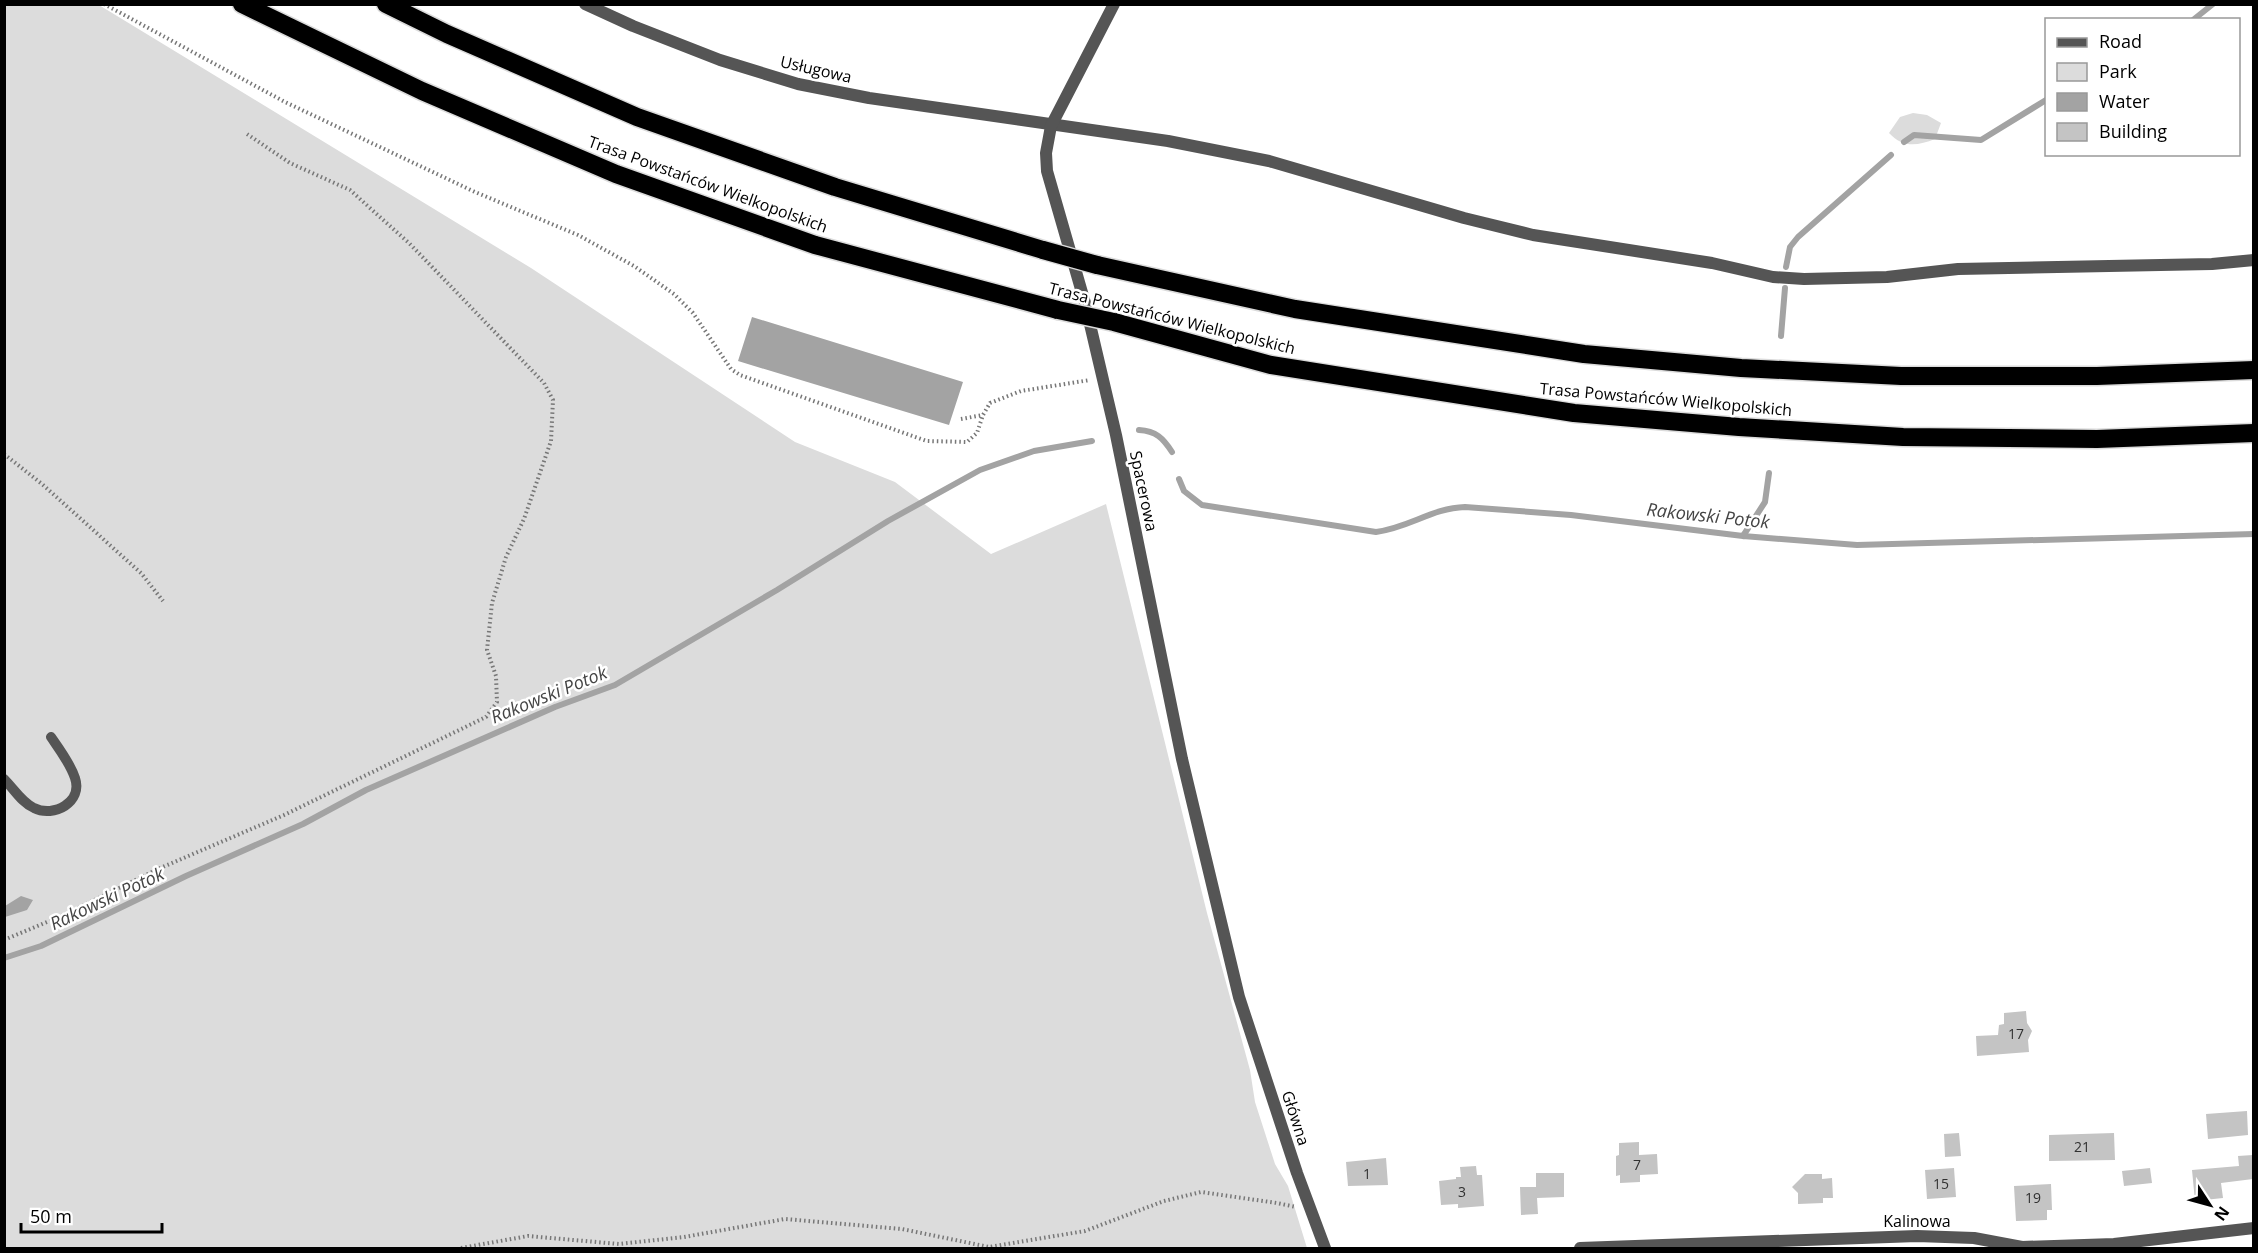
<svg xmlns="http://www.w3.org/2000/svg" width="2258" height="1253" font-family="'Open Sans',sans-serif">
	<style>
		.green { fill: #dcdcdc }
		.water { fill: #a3a3a3 }
		.lines { fill: none; stroke-linecap: round; stroke-linejoin: round }
		.stream { stroke: #a3a3a3; stroke-width: 6 }
		.building { fill: #c4c4c4 }
		.motorway-casing { stroke: #dbdbdb; stroke-width: 21 }
		.path { stroke: #777; stroke-width: 4; stroke-dasharray: 1.5 3; stroke-linecap: butt }
		.service { stroke: #555; stroke-width: 10 }
		.minor { stroke: #555; stroke-width: 12 }
		.tertiary { stroke: #555; stroke-width: 12 }
		.motorway { stroke: #000; stroke-width: 18 }
		.motorway-bridge-casing { stroke: #dbdbdb; stroke-width: 21; stroke-linecap: butt }
		.motorway-bridge { stroke: #000; stroke-width: 18 }
		.labels { text-anchor: middle; stroke-width: 5; stroke-linejoin: round; paint-order: stroke }
		.number-label { font-size: 14px; fill: #313131 }
		.street-label { font-size: 16px; fill: #000; stroke: #fff }
		.water-label { font-size: 18px; font-style: italic; fill: #444; stroke: #fff }
	</style>
	<rect width="100%" height="100%" fill="#fff"/>
	<path class="green" d="M5 5H99L531 268 795 442 895 482 991 554 1106 504 1207 913 1250 1070 1255 1102 1275 1164 1288 1186 1307 1248H5Z
		M1913 113 1927 115 1941 123 1935 139C1917 146 1903 148 1889 133L1900 117Z"/>
	<path class="water" d="M752 317 963 382 949 425 738 361Z
		M21 896 33 900 27 910 5 917V906Z"/>
	<g class="lines">
		<path class="stream" d="M2193 20 2213 4
			M1904 142 1914 135 1981 140 2046 100
			M1786 267 1790 247 1798 237 1891 155
			M1781 336 1785 288
			M1139 430C1156 431 1163 438 1172 452
			M1179 479 1184 491 1202 505 1376 532C1409 528 1432 508 1465 507L1571 515 1743 536 1857 545 2254 534
			M1743 536 1765 502 1769 473
			M4 958 41 946 186 876 303 824 366 790 555 707 615 685 777 590 888 521 980 470 1034 451 1092 441"/>
	</g>
	<path class="building" d="M2026 1011 2027 1023 2032 1031 2028 1040 2029 1052 1977 1056 1976 1036 1998 1035 1999 1025 2004 1024V1013Z
		M2247 1111 2248 1135 2208 1139 2206 1114Z
		M1959 1133 1961 1156 1945 1157 1944 1134Z
		M2114 1133 2115 1160 2049 1161V1135Z
		M1639 1142V1155L1657 1154 1658 1174 1640 1175V1182L1620 1183V1175L1616 1176V1156L1619 1155V1143Z
		M2253 1155V1179L2221 1183 2223 1198 2195 1201 2192 1170 2239 1166 2238 1156Z
		M1386 1158 1388 1185 1348 1186 1346 1162Z
		M1476 1166 1477 1175H1482L1484 1206 1458 1208V1204L1441 1205 1439 1181 1456 1179V1177H1461L1460 1167Z
		M1954 1168 1956 1197 1927 1199 1925 1170Z
		M2150 1168 2152 1183 2124 1186 2122 1171Z
		M1536 1173H1564V1197L1537 1198 1538 1214 1521 1215 1520 1187H1536Z
		M1805 1174H1822V1179L1832 1178 1833 1198H1823V1203L1798 1204V1193L1792 1187Z
		M2051 1184 2052 1210H2047V1220L2016 1221 2014 1186Z"/>
	<g class="lines">
		<defs>
			<path id="motorway" d="M242 4 422 91 616 174 815 245 1058 310
				M386 4 447 34 637 117 835 187 1043 250
				M1097 265 1295 309 1584 354 1741 368 1901 376H2097L2254 370
				M1114 322 1271 365 1574 413 1739 427 1903 437 2097 439 2254 433"/>
		</defs>
		<use href="#motorway" class="motorway-casing"/>
		<path class="path" d="M104 4 285 102 475 192 578 235 634 266 674 294 693 313 731 369 740 375 927 441 967 442 977 433 983 415 990 403 1021 391 1090 380
			M961 419 983 415
			M4 454 42 484 141 573 163 601
			M4 940 66 914 158 869 284 815 486 717 497 702 496 676 487 650 492 603 506 557 524 519 551 441 553 400 544 383 409 243 350 190 290 163 247 134
			M461 1248 528 1236 619 1244 684 1237 785 1219 902 1229 989 1247 1085 1231 1164 1201 1201 1192 1277 1203 1296 1207"/>
		<path class="service" d="M4 779C14 789 22 803 34 808 54 818 83 802 75 778 70 763 60 750 51 737"/>
		<path class="minor" d="M585 4 633 26 720 60 798 84 869 98 1168 141 1269 161 1464 218 1533 235 1712 263 1773 277 1804 279 1887 277 1958 269 2212 264 2254 260
			M1580 1248 1917 1236 1974 1238 2022 1247 2114 1244 2254 1228"/>
		<path class="tertiary" d="M1114 4 1051 126 1046 153 1047 171 1085 303 1116 435 1182 759 1239 997 1297 1173 1325 1248"/>
		<use href="#motorway" class="motorway"/>
		<defs>
			<path id="motorway-bridge" d="M1043 250 1097 265
				M1058 310 1114 322"/>
		</defs>
		<use href="#motorway-bridge" class="motorway-bridge-casing"/>
		<use href="#motorway-bridge" class="motorway-bridge"/>
	</g>
	<g class="labels">
		<g class="number-label">
			<text x="2016" y="1039">17</text>
			<text x="2082" y="1152">21</text>
			<text x="1637" y="1170">7</text>
			<text x="1367" y="1179">1</text>
			<text x="1941" y="1189">15</text>
			<text x="1462" y="1197">3</text>
			<text x="2033" y="1203">19</text>
		</g>
		<g class="street-label">
			<text transform="translate(816 69) rotate(13)" y="6">Usługowa</text>
			<text transform="translate(708 184) rotate(20)" y="6">Trasa Powstańców Wielkopolskich</text>
			<text transform="translate(1172 318) rotate(14)" y="6">Trasa Powstańców Wielkopolskich</text>
			<text transform="translate(1666 399) rotate(5)" y="6">Trasa Powstańców Wielkopolskich</text>
			<text transform="translate(1144 491) rotate(78)" y="6">Spacerowa</text>
			<text transform="translate(1296 1118) rotate(72)" y="6">Główna</text>
			<text x="1917" y="1227">Kalinowa</text>
		</g>
		<g class="water-label">
			<text transform="translate(1708 516) rotate(6)" y="6">Rakowski Potok</text>
			<text transform="translate(549 695) rotate(-22)" y="6">Rakowski Potok</text>
			<text transform="translate(107 899) rotate(-25)" y="6">Rakowski Potok</text>
		</g>
	</g>
	<rect width="2258" height="1253" fill="none" stroke="#000000" stroke-width="12"/>
	<rect x="2045" y="18" width="195" height="138" fill="#ffffff" stroke="#999999" stroke-width="1.5"/>
	<rect x="2057" y="38" width="30" height="9" fill="#555555" stroke="#999999" stroke-width="1.5"/>
	<text x="2099" y="48" font-size="18" fill="#000000">Road</text>
	<rect x="2057" y="63" width="30" height="18" fill="#dcdcdc" stroke="#999999" stroke-width="1.5"/>
	<text x="2099" y="78" font-size="18" fill="#000000">Park</text>
	<rect x="2057" y="93" width="30" height="18" fill="#a3a3a3" stroke="#999999" stroke-width="1.5"/>
	<text x="2099" y="108" font-size="18" fill="#000000">Water</text>
	<rect x="2057" y="123" width="30" height="18" fill="#c4c4c4" stroke="#999999" stroke-width="1.5"/>
	<text x="2099" y="138" font-size="18" fill="#000000">Building</text>
	<g transform="translate(2210 1205) rotate(126)" stroke="#ffffff" stroke-width="4.5" paint-order="stroke">
	<path d="M0-4.5L10 22L0 15L-10 22Z" fill="#000000"/>
	<text y="-9" font-size="16" font-weight="bold" text-anchor="middle" fill="#000000">N</text>
	</g>
	<path d="M21 1223v9h141v-9" fill="none" stroke="#000000" stroke-width="3"/>
	<text x="30" y="1223" font-size="18" fill="#000000" stroke="#ffffff" stroke-width="4.5" paint-order="stroke">50 m</text>
</svg>
